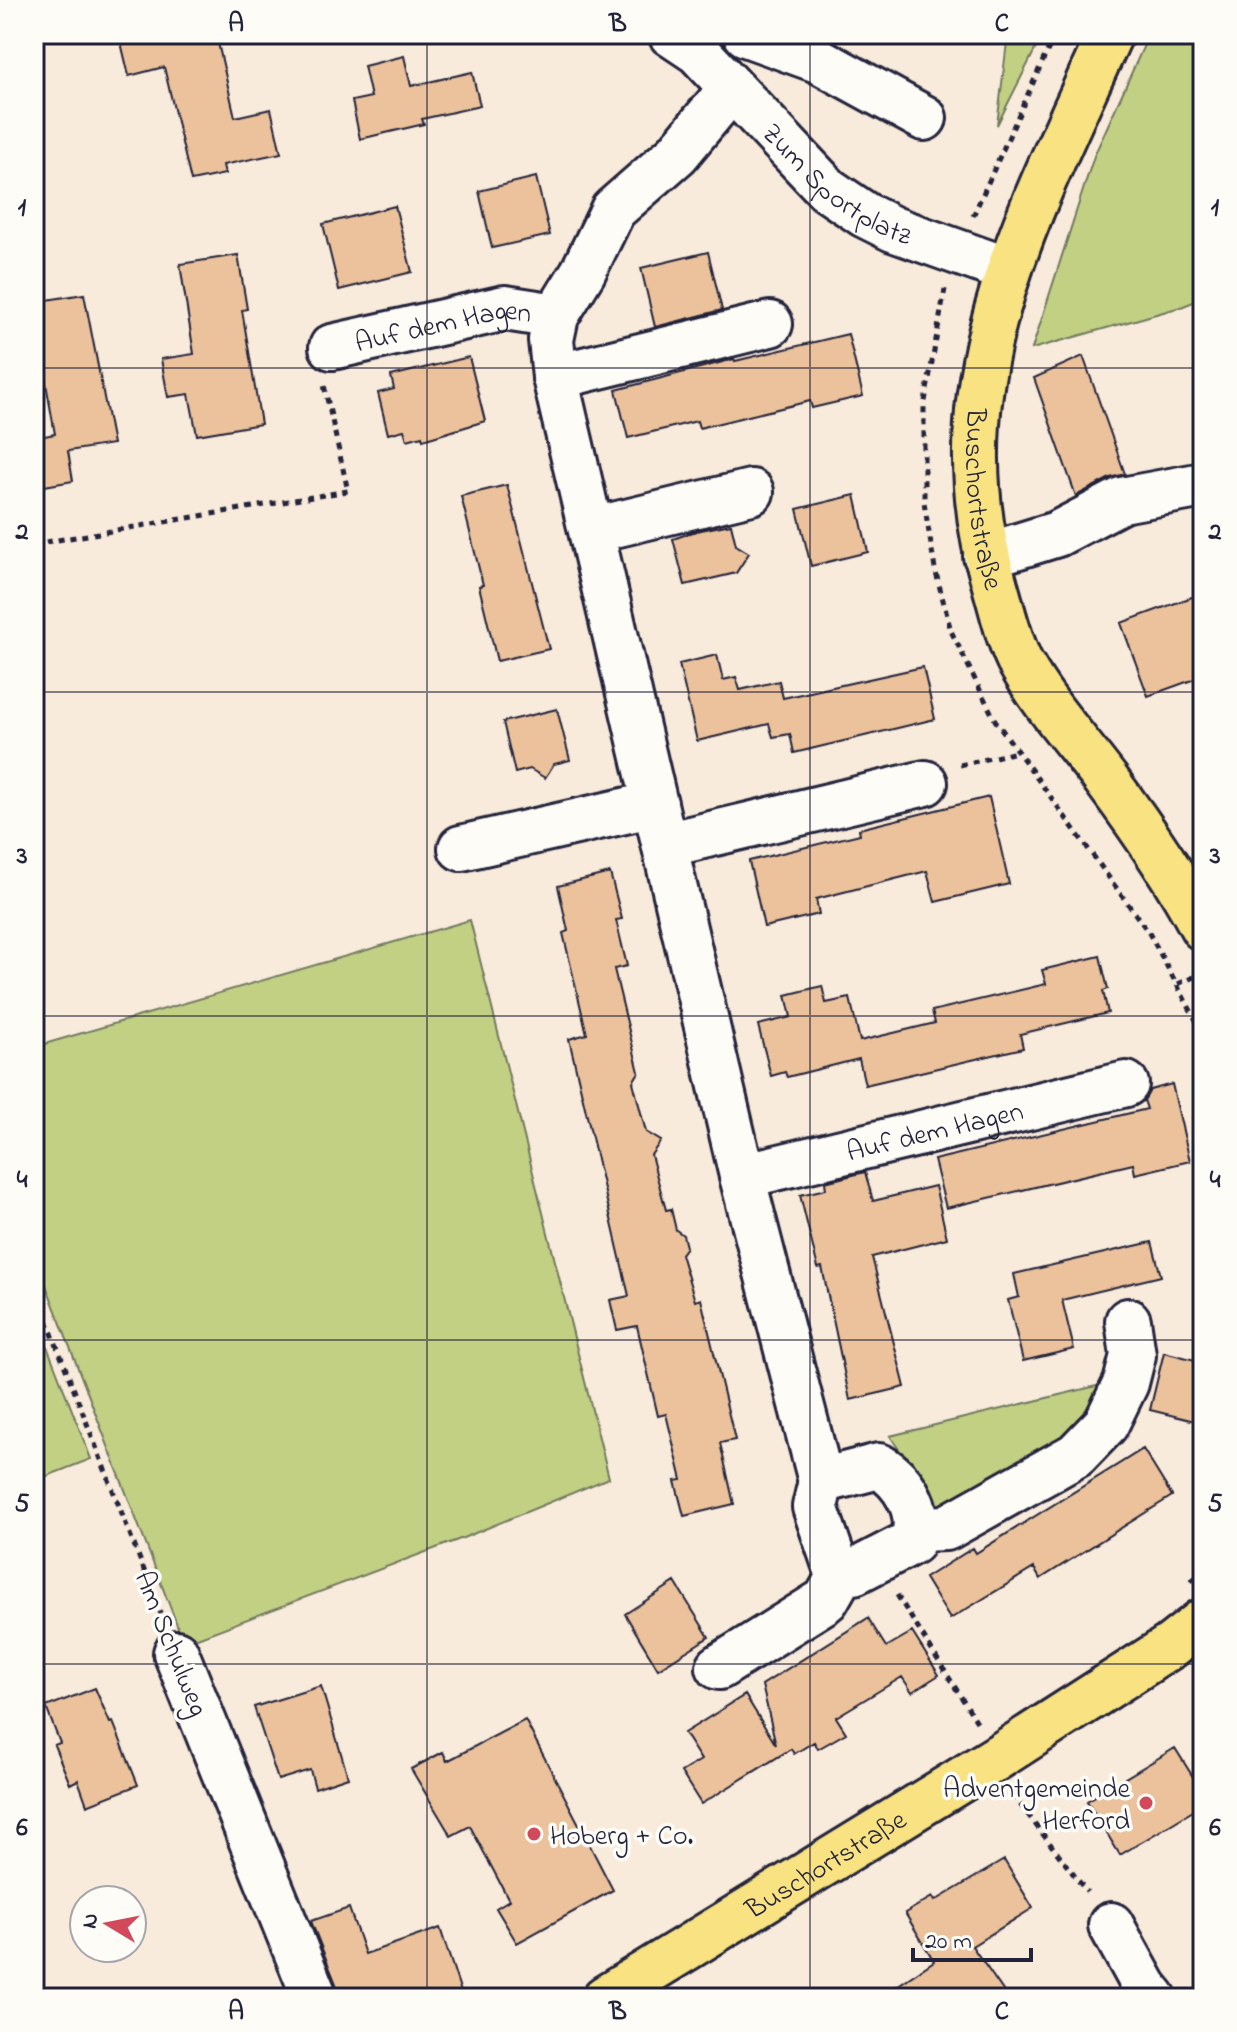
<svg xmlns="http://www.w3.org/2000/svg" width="1237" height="2032" font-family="'Indie Flower',sans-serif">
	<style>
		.green { fill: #c2d084; stroke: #727960; stroke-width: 2 }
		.building { fill: #ebc29b; stroke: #22223b; stroke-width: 2 }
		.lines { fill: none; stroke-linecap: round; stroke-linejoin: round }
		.minor-casing { stroke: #22223b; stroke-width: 50 }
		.major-casing { stroke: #22223b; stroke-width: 50 }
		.path { stroke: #22223b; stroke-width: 5; stroke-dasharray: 6 6; stroke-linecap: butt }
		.minor { stroke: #fdfcf7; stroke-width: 44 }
		.major { stroke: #f8e281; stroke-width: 44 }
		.grid { fill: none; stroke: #22223b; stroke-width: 2; stroke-opacity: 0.55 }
		.poi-dot { fill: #d1495b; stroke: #fdfcf7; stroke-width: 3 }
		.labels { text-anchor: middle; stroke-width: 7; stroke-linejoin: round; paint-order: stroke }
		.street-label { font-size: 28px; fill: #22223b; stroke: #fdfcf7 }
		.poi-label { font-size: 28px; fill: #22223b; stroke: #fdfcf7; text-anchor: end }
		.neatline { fill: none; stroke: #22223b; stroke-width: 3 }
		.grid-label { font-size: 26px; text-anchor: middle; font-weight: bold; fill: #22223b }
	</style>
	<rect width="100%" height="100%" fill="#f8ebdb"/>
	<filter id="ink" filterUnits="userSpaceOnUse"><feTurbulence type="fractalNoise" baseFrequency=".0125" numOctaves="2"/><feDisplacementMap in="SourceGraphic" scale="16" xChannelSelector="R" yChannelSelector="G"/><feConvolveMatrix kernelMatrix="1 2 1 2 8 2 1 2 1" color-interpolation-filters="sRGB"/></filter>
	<g filter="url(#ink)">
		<path class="green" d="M1008 34H1043L997 125Z
			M1149 34H1203V298L1181 307 1032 349 1094 156Z
			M470 920 609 1478 463 1538 184 1643 34 1254V1047Z
			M34 1313 91 1459 34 1481Z
			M1117 1381 1094 1418 942 1515 890 1436Z"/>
		<path class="building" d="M119 34H216L235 117 271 109 281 153 223 165 225 174 191 181 164 67 129 76Z
			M404 56 411 86 472 72 480 106 422 119 424 124 360 139 352 101 371 97 364 66Z
			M536 177 550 235 492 248 479 191Z
			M395 206 412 272 339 290 323 224Z
			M708 252 722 310 655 327 641 268Z
			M238 255 247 309 242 310 261 424 197 435 189 394 168 397 161 359 194 354 180 264Z
			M84 294 113 444 68 451 73 481 39 487 34 438 55 434 34 316V302Z
			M848 334 863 396 812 408 810 401 699 428 697 421 628 438 616 390 734 359 735 361Z
			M1083 356 1125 474 1110 478 1076 496 1034 378Z
			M469 357 485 421 423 440 422 436 407 440 404 430 388 434 378 393 394 389 391 376Z
			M507 485 549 649 497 661 479 586 483 585 461 496Z
			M855 495 868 552 811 566 797 509Z
			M731 524 736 545 749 553 736 573 685 585 673 539 696 531Z
			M1203 593V676L1148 696 1121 623Z
			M717 655 723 680 736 677 740 690 779 681 783 698 923 667 935 719 794 753 790 734 773 737 769 724 697 741 679 664Z
			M557 709 570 760 554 764 545 778 530 769 515 773 503 722Z
			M989 797 1009 884 935 902 927 871 816 899 819 914 764 927 749 861 860 834 859 829Z
			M610 873 622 919 616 920 627 966 614 969 639 1072 633 1082 646 1132 661 1141 651 1155 666 1210 671 1209 676 1230 683 1235 686 1247 681 1254 695 1301 701 1299 735 1440 720 1443 734 1504 684 1516 675 1481 682 1480 666 1414 658 1416 637 1326 617 1330 610 1300 629 1296 569 1039 587 1034 563 933 568 931 558 886Z
			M1100 956 1108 989 1103 991 1108 1013 1020 1034 1023 1048 865 1085 859 1059 787 1077 785 1072 771 1076 758 1025 791 1017 786 995 822 986 826 1003 850 998 860 1041 935 1023 932 1011 1046 984 1042 970Z
			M1172 1084 1190 1161 1135 1174 1133 1164 946 1208 934 1160 1147 1109 1144 1100 1150 1090Z
			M865 1172 873 1201 935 1186 947 1238 872 1257 905 1387 850 1400 822 1267 818 1268 800 1195 826 1189 825 1182Z
			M1152 1242 1161 1276 1062 1300 1074 1349 1023 1361 1008 1300 1019 1297 1014 1274Z
			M1164 1352 1203 1362V1423L1150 1410Z
			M1143 1449 1172 1496 1040 1579 1034 1568 950 1619 925 1578 973 1548 976 1553Z
			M675 1582 709 1637 658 1669 625 1614Z
			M868 1618 886 1647 912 1632 939 1675 912 1692 902 1677 836 1717 846 1733 818 1749 814 1742 794 1754 791 1749 701 1804 681 1772 701 1760 684 1733 745 1695 776 1745 762 1685Z
			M321 1686 348 1777 315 1788 310 1770 278 1780 254 1707Z
			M95 1688 110 1723 113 1722 138 1785 87 1805 78 1780 70 1784 54 1745 60 1743 46 1707Z
			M525 1720 613 1890 517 1943 496 1908 509 1900 470 1826 451 1836 411 1769 443 1752 447 1761Z
			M1175 1748 1203 1793V1805L1120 1855 1087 1801Z
			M1004 1860 1033 1908 972 1946 1008 1998H879L934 1961 905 1913 932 1897 935 1901Z
			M349 1908 365 1954 440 1928 463 1998H339L338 1989 311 1921Z"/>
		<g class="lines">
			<defs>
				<g id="minor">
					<path id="s1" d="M671 34 698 52 828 190 865 215 893 229 1008 270"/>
					<path d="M746 34 818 60 924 118"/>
					<path d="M731 89 677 154 613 210 583 272 556 316 551 340 555 377 742 1176 821 1481"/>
					<path id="s2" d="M332 347 505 308 556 316"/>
					<path d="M555 377 770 324"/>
					<path d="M593 530 751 492"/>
					<path d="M986 556 1057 534 1122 500 1203 485"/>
					<path d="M665 845 925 783"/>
					<path d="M461 848 655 804"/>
					<path id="s3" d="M742 1176 1126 1084"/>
					<path d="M879 1466C905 1481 924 1514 912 1542L854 1572H842L834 1562 815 1507 821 1481Z"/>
					<path d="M918 1529 946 1528 1076 1455 1106 1424 1126 1383 1133 1355 1128 1321"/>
					<path d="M176 1653 315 1998"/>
					<path d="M719 1667 826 1600 842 1572"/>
					<path d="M1111 1925 1145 1987 1154 1998"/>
				</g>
				<g id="major">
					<path id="s4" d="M1110 34C1028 217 934 384 996 589 1003 613 1009 641 1021 664 1045 707 1078 742 1107 781 1142 828 1176 877 1203 928"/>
					<path id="s5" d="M605 1998 995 1759 1171 1646 1203 1621"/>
				</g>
			</defs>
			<use href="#minor" class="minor-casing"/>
			<use href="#major" class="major-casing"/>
			<path class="path" d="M973 216 1055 34
				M945 289 924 407V502L935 569 951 631 995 720 1149 933 1203 1033
				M34 544 348 491 324 385
				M960 765 1017 752
				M1178 984 1203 973
				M34 1287 161 1614
				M1191 1581 1203 1572
				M897 1595 977 1722
				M1013 1795 1087 1892"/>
			<use href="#minor" class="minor"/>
			<use href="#major" class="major"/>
		</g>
	</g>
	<path class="grid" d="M427 34V1998M810 34V1998M34 368H1203M34 692H1203M34 1016H1203M34 1340H1203M34 1664H1203"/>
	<g class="poi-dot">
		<circle cx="1146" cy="1803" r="8"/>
		<circle cx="534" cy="1834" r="8"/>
	</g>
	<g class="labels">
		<g class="street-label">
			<text dy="10" stroke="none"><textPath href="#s1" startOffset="226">Zum Sportplatz</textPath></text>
			<text dy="10" stroke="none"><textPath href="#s2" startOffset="114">Auf dem Hagen</textPath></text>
			<text dy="10" stroke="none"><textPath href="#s4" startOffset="490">Buschortstraße</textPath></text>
			<text dy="10" stroke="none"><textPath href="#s3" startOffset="198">Auf dem Hagen</textPath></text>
			<text transform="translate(173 1643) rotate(68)" y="10">Am Schulweg</text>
			<text dy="10" stroke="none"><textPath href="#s5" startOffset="258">Buschortstraße</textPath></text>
		</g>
		<g class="poi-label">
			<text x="1130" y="1797">Adventgemeinde<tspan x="1130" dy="32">Herford</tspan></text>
			<text x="550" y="1844" text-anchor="start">Hoberg + Co.</text>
		</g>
	</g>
	<rect width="1237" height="2032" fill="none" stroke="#fdfcf7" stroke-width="88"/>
	<g transform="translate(108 1924) rotate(280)"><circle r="38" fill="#fdfcf7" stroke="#a5a5ac" stroke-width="2"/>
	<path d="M0-6L14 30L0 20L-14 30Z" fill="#d1495b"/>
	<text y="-12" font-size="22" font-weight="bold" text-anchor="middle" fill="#22223b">N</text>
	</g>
	<path d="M913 1948v12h118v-12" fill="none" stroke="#22223b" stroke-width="4"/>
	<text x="925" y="1948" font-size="24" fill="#22223b" stroke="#fdfcf7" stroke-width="6" paint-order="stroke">20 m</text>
	<rect x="44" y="44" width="1149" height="1944" class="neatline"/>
	<g class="grid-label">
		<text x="236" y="31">A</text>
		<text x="618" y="31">B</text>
		<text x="1002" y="31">C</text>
		<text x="22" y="215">1</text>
		<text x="1215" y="215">1</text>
		<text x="22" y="539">2</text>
		<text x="1215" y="539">2</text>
		<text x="22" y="863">3</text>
		<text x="1215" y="863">3</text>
		<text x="22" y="1187">4</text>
		<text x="1215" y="1187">4</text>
		<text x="22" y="1511">5</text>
		<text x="1215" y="1511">5</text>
		<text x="22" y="1835">6</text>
		<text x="1215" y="1835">6</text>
		<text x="236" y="2019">A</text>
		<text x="618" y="2019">B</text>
		<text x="1002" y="2019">C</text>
	</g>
</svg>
